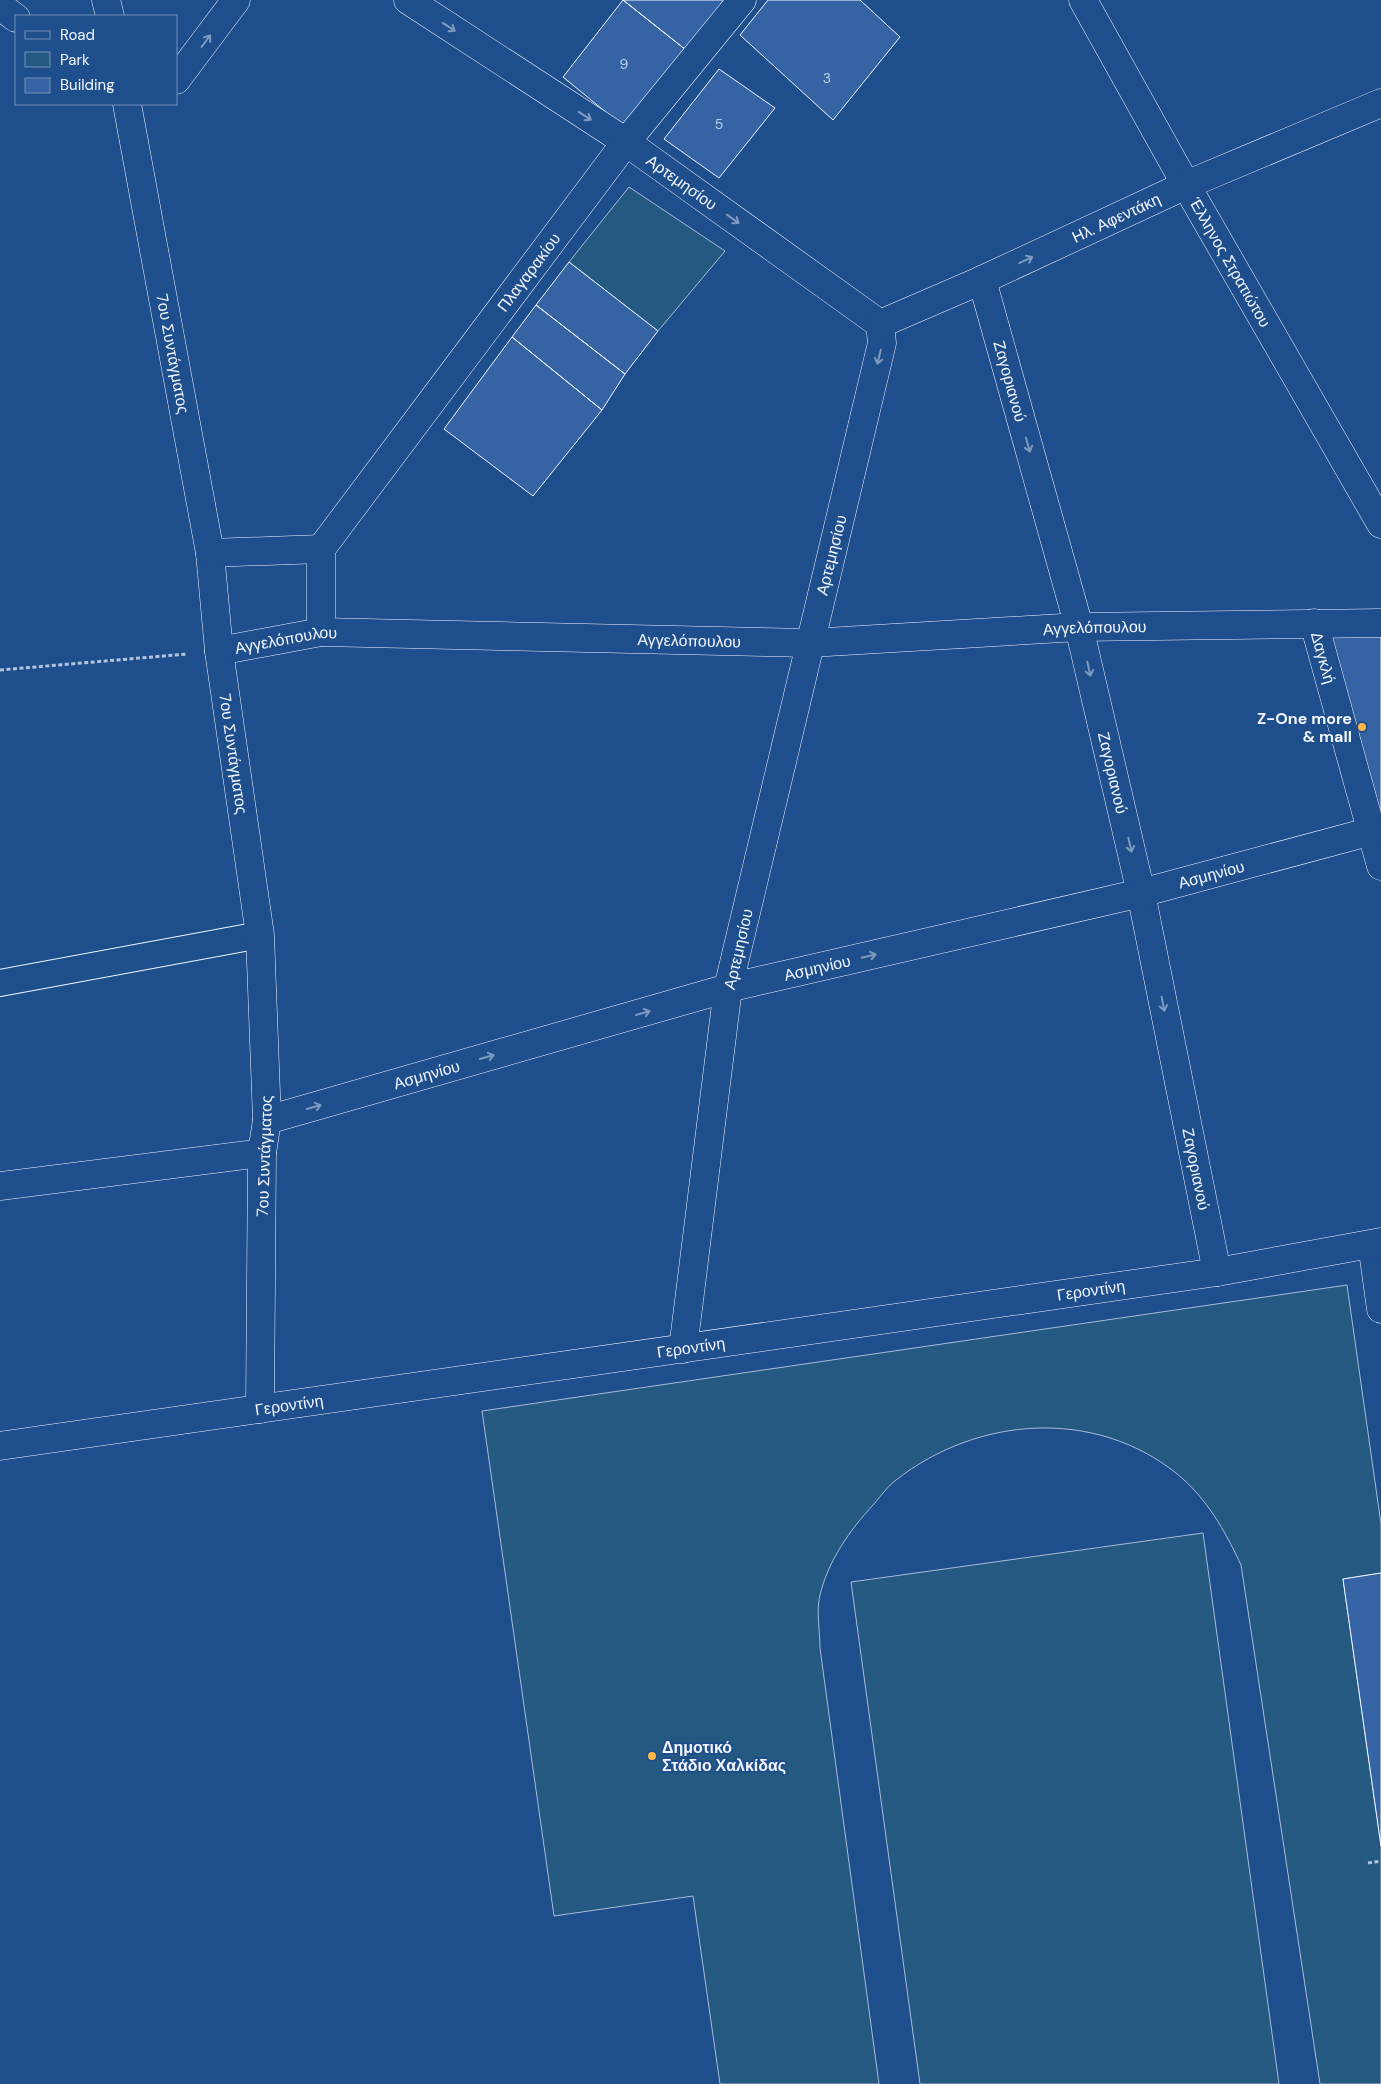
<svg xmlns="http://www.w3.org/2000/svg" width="1381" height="2084" font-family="'DM Sans',sans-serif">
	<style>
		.green { fill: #245a82; stroke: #a8bbd7 }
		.building { fill: #3563a3; stroke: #f2f6ff }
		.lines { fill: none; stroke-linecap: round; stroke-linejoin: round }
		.pedestrian-casing { stroke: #f2f6ff; stroke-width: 28 }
		.minor-casing { stroke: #f2f6ff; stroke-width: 29 }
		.path { stroke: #b3c4dc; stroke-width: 3; stroke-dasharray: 4 2.5; stroke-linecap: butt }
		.pedestrian { stroke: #1f4e8c; stroke-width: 26 }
		.minor { stroke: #1f4e8c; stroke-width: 28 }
		.oneway { stroke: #7e9ac0 }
		.poi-dot { fill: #ffb74d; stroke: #1f4e8c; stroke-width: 2 }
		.labels { text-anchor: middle; stroke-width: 4; stroke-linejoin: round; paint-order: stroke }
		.number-label { font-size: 14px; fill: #c3d1e8 }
		.street-label { font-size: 16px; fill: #f2f6ff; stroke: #1f4e8c }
		.poi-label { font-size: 16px; font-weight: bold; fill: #f2f6ff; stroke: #1f4e8c; text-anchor: end }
	</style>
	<rect width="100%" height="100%" fill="#1f4e8c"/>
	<path class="green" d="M629 187 725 251 658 331 569 262Z
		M1347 1285 1381 1524V1573L1343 1579 1381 1846V2084H1320L1241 1565C1225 1531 1207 1498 1176 1473 1094 1408 978 1416 896 1480 888 1486 881 1496 873 1505 850 1530 828 1561 820 1595 816 1611 820 1631 820 1648L879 2084H720L693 1896 554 1916 482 1411Z
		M1203 1533 1279 2084H920L851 1582Z"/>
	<path class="building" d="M623 0 686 50 624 127 563 77Z
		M623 0H724L686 50Z
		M768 0H860L900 37 833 120 740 35Z
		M719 69 775 108 719 178 664 139Z
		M569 262 658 331 625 374 536 305Z
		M536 305 625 374 602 410 512 337Z
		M512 337 602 410 533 496 444 429Z
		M1314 623H1381V866Z
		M1381 1573V1846L1343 1579Z"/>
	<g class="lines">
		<defs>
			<path id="pedestrian" d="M0 983 260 935"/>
			<g id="minor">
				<path d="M106 0 110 16"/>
				<path id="s1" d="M408 0 626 142 880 324 882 343 728 988 683 1349"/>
				<path id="s2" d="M1083 0 1186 185 1381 524"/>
				<path d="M0 6 16 18"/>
				<path d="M176 80 236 0"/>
				<path id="s3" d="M127 104 210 553 219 651 260 935 267 1120 262 1153 260 1409"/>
				<path id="s4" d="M982 280 1079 627 1141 893 1217 1272"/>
				<path id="s5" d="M880 324 982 280 1186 185 1381 103"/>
				<path d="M210 553 321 549"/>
				<path id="s6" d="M1314 623 1381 866"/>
				<path id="s7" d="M321 632V549L626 142 742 0"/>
				<path id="s8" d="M219 651 321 632 810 643 1079 627 1381 623"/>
				<path id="s9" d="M267 1120 728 988 1141 893 1372 831"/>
				<path d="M0 1186 262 1153"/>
				<path d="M1372 1244 1381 1309"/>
				<path id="s10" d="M0 1446 1217 1272 1381 1242"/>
			</g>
		</defs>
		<use href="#pedestrian" class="pedestrian-casing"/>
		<use href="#minor" class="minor-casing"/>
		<path class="path" d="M0 670 187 654
			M1368 1863 1381 1861"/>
		<use href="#pedestrian" class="pedestrian"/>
		<use href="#minor" class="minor"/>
	</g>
	<defs><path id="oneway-shaft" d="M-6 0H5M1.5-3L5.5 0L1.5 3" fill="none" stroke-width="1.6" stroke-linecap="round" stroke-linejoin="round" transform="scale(1.25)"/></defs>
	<g class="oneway">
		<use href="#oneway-shaft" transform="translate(449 27) rotate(33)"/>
		<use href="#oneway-shaft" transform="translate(206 41) rotate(-53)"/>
		<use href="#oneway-shaft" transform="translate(585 116) rotate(33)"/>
		<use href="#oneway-shaft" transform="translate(733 219) rotate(36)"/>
		<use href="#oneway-shaft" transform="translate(1026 260) rotate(-25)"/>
		<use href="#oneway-shaft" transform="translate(879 357) rotate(104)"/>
		<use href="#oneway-shaft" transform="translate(1028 445) rotate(74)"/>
		<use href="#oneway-shaft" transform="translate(1089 669) rotate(77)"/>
		<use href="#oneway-shaft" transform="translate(1130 845) rotate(77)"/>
		<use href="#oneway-shaft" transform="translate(869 956) rotate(-13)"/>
		<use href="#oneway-shaft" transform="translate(1163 1004) rotate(79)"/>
		<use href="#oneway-shaft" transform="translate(643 1013) rotate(-16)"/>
		<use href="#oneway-shaft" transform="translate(487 1057) rotate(-16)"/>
		<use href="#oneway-shaft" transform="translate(314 1107) rotate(-16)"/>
	</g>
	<g class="poi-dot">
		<circle cx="1362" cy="727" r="5"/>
		<circle cx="652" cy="1756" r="5"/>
	</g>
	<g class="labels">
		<g class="number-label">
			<text x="624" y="69">9</text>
			<text x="827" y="83">3</text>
			<text x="719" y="129">5</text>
		</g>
		<g class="street-label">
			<text dy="6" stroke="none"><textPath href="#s1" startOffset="329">Αρτεμησίου</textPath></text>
			<text dy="6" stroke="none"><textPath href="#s5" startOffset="259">Ηλ. Αφεντάκη</textPath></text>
			<text dy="6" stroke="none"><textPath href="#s2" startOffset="301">Έλληνος Στρατιώτου</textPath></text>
			<text dy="6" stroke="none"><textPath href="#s7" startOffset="429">Πλαγαρακίου</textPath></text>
			<text dy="6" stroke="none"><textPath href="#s3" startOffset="254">7ου Συντάγματος</textPath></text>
			<text dy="6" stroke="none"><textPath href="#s4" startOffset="105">Ζαγοριανού</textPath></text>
			<text transform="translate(831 555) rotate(-76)" y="6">Αρτεμησίου</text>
			<text dy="6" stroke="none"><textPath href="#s8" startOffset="878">Αγγελόπουλου</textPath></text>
			<text dy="6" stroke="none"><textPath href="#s8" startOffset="68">Αγγελόπουλου</textPath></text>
			<text dy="6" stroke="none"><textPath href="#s8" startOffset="472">Αγγελόπουλου</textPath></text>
			<text dy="6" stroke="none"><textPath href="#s6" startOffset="36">Δαγκλή</textPath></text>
			<text dy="6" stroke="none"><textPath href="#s3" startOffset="659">7ου Συντάγματος</textPath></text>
			<text dy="6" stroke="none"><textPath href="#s4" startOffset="510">Ζαγοριανού</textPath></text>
			<text dy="6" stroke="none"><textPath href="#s9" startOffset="976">Ασμηνίου</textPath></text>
			<text transform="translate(738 949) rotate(-77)" y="6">Αρτεμησίου</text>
			<text dy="6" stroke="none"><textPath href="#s9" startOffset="571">Ασμηνίου</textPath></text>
			<text dy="6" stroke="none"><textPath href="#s9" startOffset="166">Ασμηνίου</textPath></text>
			<text transform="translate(264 1156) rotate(-88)" y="6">7ου Συντάγματος</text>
			<text dy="6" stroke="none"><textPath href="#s4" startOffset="915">Ζαγοριανού</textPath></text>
			<text dy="6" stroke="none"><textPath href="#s10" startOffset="1102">Γεροντίνη</textPath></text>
			<text dy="6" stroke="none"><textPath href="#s10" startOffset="698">Γεροντίνη</textPath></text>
			<text dy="6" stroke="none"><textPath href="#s10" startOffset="292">Γεροντίνη</textPath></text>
		</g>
		<g class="poi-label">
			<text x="1352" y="724">Z-One more<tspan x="1352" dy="18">&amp; mall</tspan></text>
			<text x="662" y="1753" text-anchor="start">Δημοτικό<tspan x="662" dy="18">Στάδιο Χαλκίδας</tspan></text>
		</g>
	</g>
	<rect x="15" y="15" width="162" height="90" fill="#1f4e8c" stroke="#7391ba"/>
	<rect x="25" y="31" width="25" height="8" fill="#1f4e8c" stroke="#7391ba"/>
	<text x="60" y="40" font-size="15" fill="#f2f6ff">Road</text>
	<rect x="25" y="52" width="25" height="15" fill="#245a82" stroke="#7391ba"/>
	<text x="60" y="65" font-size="15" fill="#f2f6ff">Park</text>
	<rect x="25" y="78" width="25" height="15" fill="#3563a3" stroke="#7391ba"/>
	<text x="60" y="90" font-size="15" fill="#f2f6ff">Building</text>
</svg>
